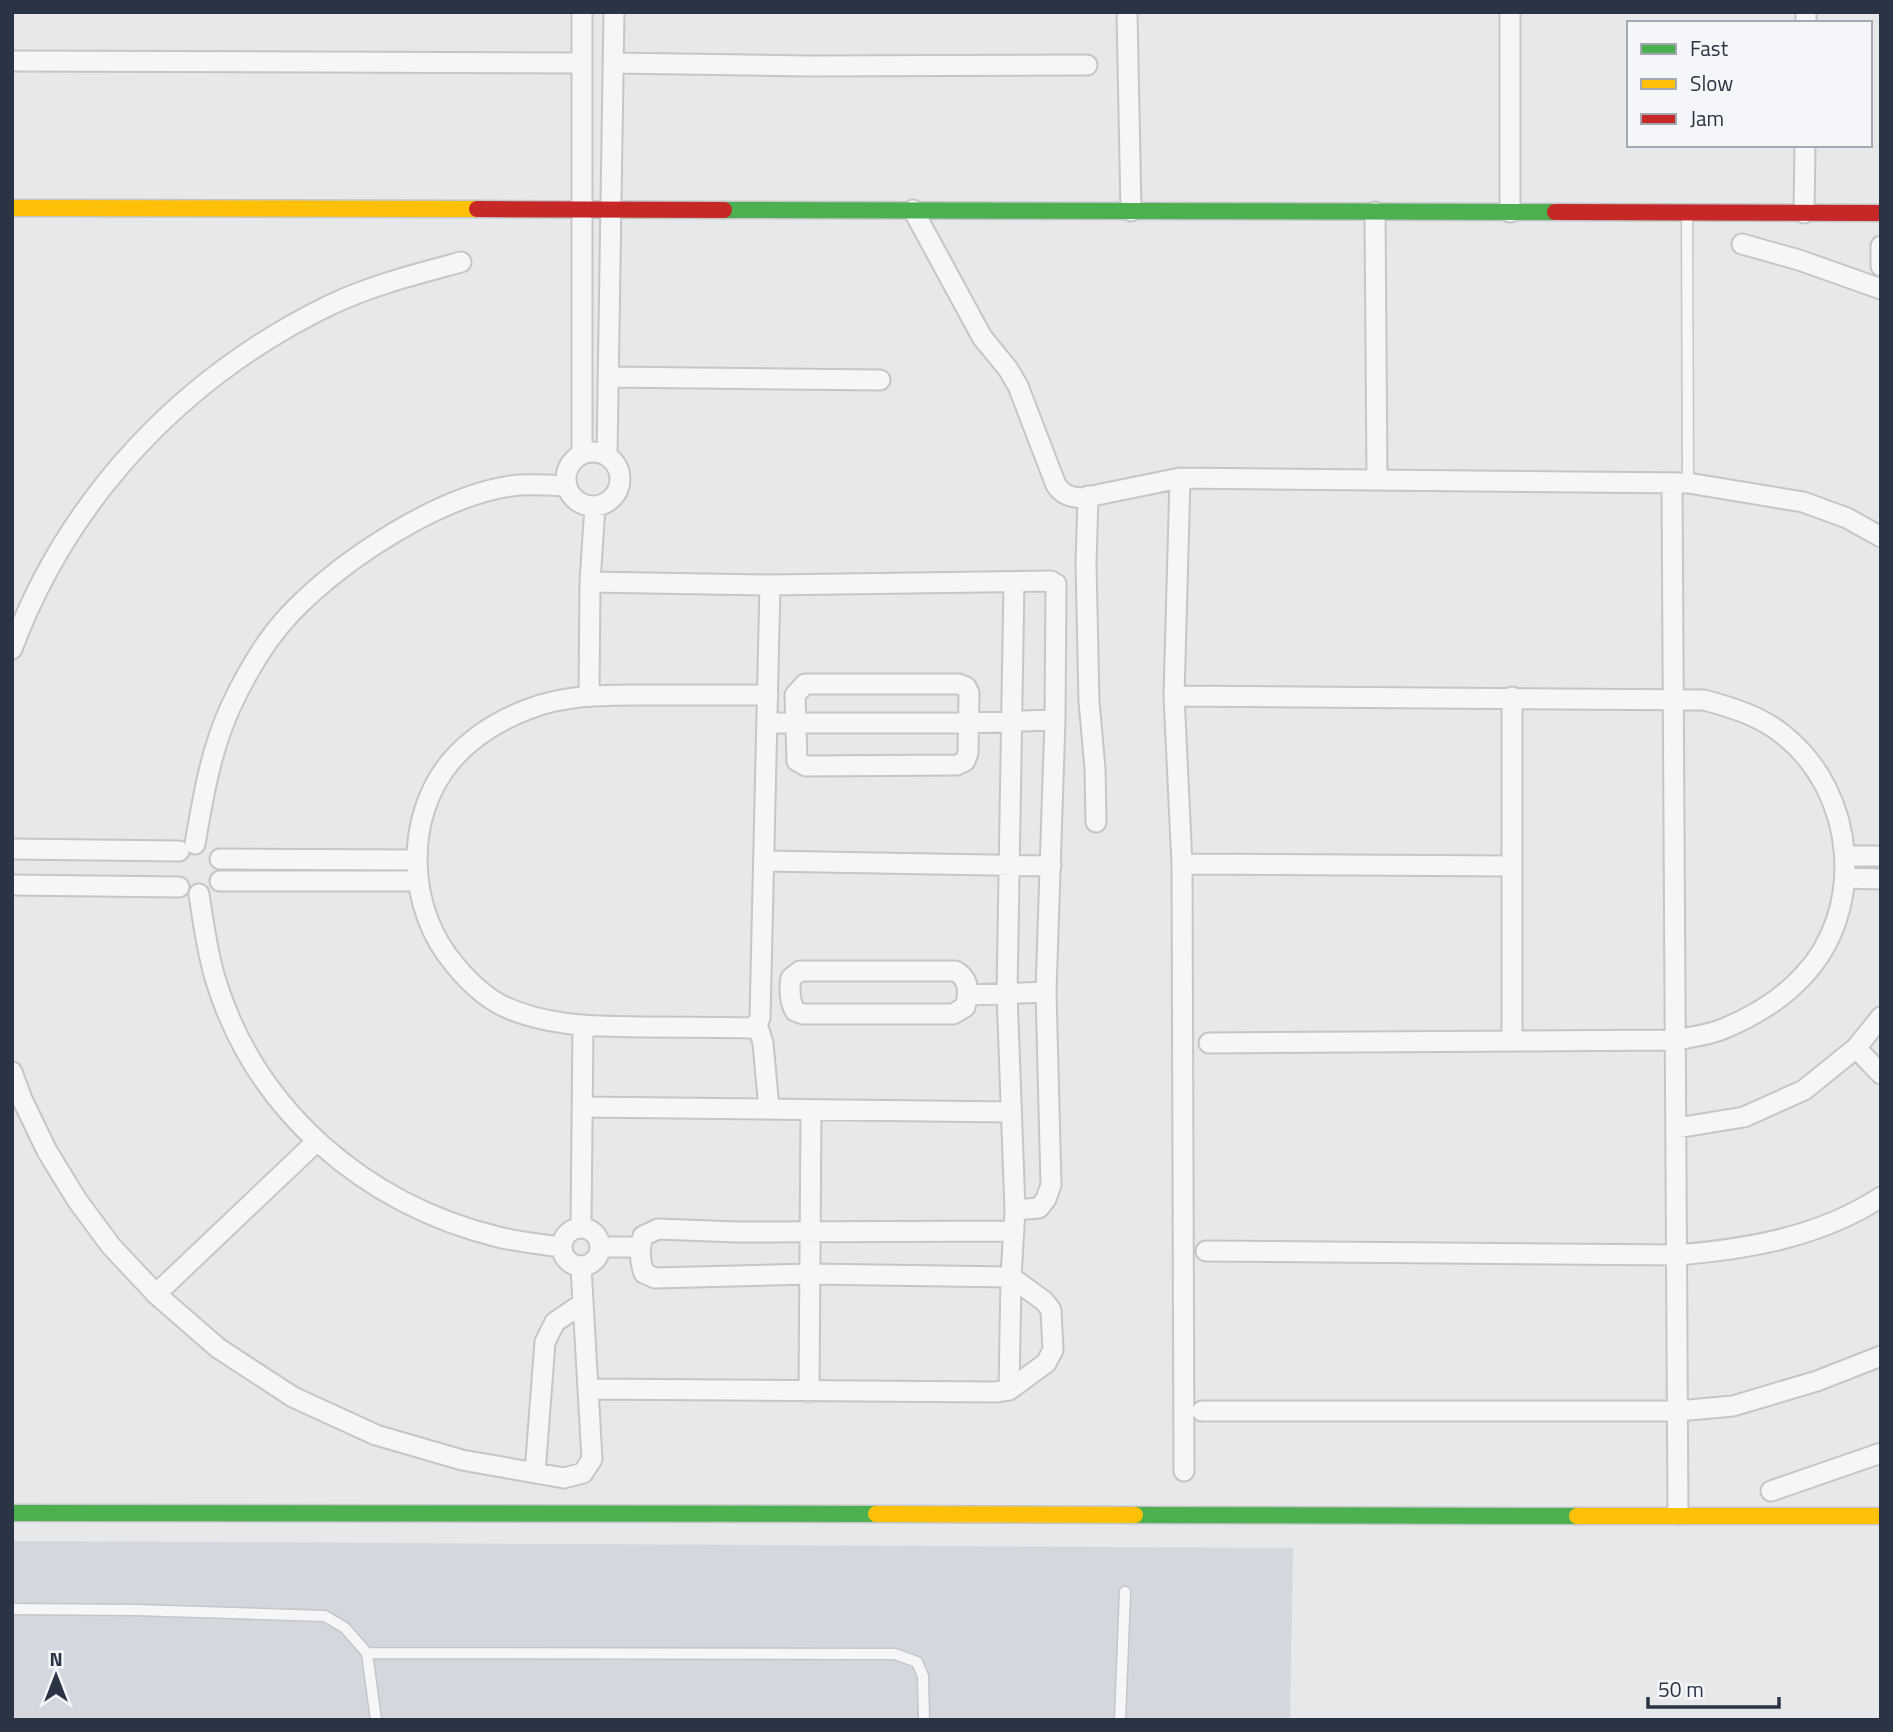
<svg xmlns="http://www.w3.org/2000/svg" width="1893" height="1732" font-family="'Titillium Web',sans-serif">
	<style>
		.built { fill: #d4d7dd }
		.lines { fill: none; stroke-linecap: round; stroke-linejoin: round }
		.lane-casing { stroke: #c4c6c8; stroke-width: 13 }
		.street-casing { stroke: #c4c6c8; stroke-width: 23 }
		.fast-casing { stroke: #c4c6c8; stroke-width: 19 }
		.slow-casing { stroke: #c4c6c8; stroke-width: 19 }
		.jam-casing { stroke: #c4c6c8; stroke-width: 19 }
		.lane { stroke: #f5f6f7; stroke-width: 10 }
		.street { stroke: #f5f6f7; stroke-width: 19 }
		.fast { stroke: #4caf50; stroke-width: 16 }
		.slow { stroke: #ffc107; stroke-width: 16 }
		.jam { stroke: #c62828; stroke-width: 16 }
	</style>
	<rect width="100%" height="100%" fill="#e6e8ea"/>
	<path class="built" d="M12 1541 1293 1548 1290 1720H12Z"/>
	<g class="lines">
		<defs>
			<path id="lane" d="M1687 214 1688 483
				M12 1609 135 1610 325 1616 345 1628 367 1653 376 1720
				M367 1653 895 1654 917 1662 923 1676 924 1720
				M1120 1720 1125 1592"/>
			<path id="street" d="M1127 12 1131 211
				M1510 12V212
				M1806 23V12
				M12 61 581 63
				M613 63 808 66 1087 65
				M913 210 982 337 1008 369 1018 386 1056 485C1063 495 1070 497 1082 498L1180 478 1688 483 1803 502 1847 518 1881 537
				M1375 212 1377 480
				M1804 213 1805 145
				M1742 244 1799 260 1881 289
				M1881 246V266
				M608 377 880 380
				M566 479a27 27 0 1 1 54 0a27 27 0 1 1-54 0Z
				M582 454V12
				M607 455 614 12
				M1180 478 1174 696 1182 864 1512 866
				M1672 483 1678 1514
				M1088 496 1086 564 1089 702 1095 768 1096 822
				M590 582 770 585 1051 581 1056 584 1055 720 1046 992 1051 1185 1046 1199 1039 1208 1015 1210
				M12 649C69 496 184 376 330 305 372 285 417 274 461 262
				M805 684H959L966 687 969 693 968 753 965 761 957 765 806 766 797 761 795 695Z
				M589 695 590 582 595 506
				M1174 696 1704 700C1734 708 1763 717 1786 737 1856 795 1866 910 1803 976 1782 999 1752 1017 1723 1029 1709 1035 1691 1037 1676 1040L1209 1043
				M1512 697V1041
				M768 723H969L1055 720
				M195 844C203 797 211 749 231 706 246 674 267 638 291 613 343 559 444 492 519 485 535 484 551 485 567 486
				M12 849 179 851
				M1845 856H1881
				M220 859 417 860
				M765 861 1051 866
				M1182 864 1184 1471
				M1845 878 1881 879
				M220 881H417
				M12 885 179 887
				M199 894C203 922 207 951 215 978 255 1111 365 1204 498 1237 519 1242 540 1244 561 1247
				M800 971H955C970 978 969 994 965 1007L953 1014H803L795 1011C789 1000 789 990 791 978Z
				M969 995 1046 992
				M757 1024 750 1028C714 1027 679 1027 643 1027 595 1026 548 1027 503 1006 485 997 468 981 455 965 407 910 403 817 452 760 472 737 498 721 526 710 568 693 612 695 657 695 694 695 731 695 768 695
				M1856 1048 1881 1074
				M12 1072 22 1099 47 1151 77 1200 111 1246 156 1294 218 1348 293 1397 376 1435 462 1460 564 1478 583 1473 592 1459 581 1267
				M583 1107 1010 1112
				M769 1109 763 1043 757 1024 760 1018 770 585
				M1677 1128 1744 1117 1804 1090 1856 1048 1881 1017
				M581 1227 583 1026
				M562 1247a19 19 0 1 1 38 0a19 19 0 1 1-38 0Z
				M601 1247H640
				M1206 1251 1677 1255C1748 1249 1820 1237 1881 1197
				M156 1294 316 1142
				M589 1389 995 1392 1009 1390 1046 1363 1053 1350 1051 1310 1044 1301 1011 1277 809 1274 655 1278 644 1273C639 1260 639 1249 643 1236L658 1229 737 1232 1014 1231
				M1009 1390 1011 1277 1015 1210 1007 993 1014 582
				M809 1392 811 1110
				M1202 1411H1678L1733 1406 1817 1381 1881 1356
				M535 1473 545 1342 555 1322 583 1303
				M1771 1491 1881 1453"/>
			<path id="fast" d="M724 210 1555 212
				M12 1513 876 1514
				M1135 1515 1577 1516"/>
			<path id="slow" d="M12 208 477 209
				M876 1514 1135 1515
				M1577 1516H1881"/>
			<path id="jam" d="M477 209 724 210
				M1555 212 1881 213"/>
		</defs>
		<use href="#lane" class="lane-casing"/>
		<use href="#street" class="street-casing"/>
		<use href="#fast" class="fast-casing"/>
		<use href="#slow" class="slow-casing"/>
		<use href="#jam" class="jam-casing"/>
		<use href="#lane" class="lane"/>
		<use href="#street" class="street"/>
		<use href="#fast" class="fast"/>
		<use href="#slow" class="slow"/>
		<use href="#jam" class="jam"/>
	</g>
	<rect width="1893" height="1732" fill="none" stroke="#2b3445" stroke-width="28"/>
	<rect x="1627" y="21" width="245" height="126" fill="#f4f6f9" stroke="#a4a8b1" stroke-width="2"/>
	<rect x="1641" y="44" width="35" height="10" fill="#4caf50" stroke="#a4a8b1" stroke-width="2"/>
	<text x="1690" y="56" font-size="21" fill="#2b3445">Fast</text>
	<rect x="1641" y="79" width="35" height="10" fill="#ffc107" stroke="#a4a8b1" stroke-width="2"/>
	<text x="1690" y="91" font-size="21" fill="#2b3445">Slow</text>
	<rect x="1641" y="114" width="35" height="10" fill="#c62828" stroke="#a4a8b1" stroke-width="2"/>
	<text x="1690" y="126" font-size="21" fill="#2b3445">Jam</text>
	<g transform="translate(56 1676)" stroke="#f4f6f9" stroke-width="5" paint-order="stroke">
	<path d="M0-5L12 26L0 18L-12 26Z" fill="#2b3445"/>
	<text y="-10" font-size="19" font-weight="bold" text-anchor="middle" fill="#2b3445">N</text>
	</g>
	<path d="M1648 1697v10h131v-10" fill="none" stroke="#2b3445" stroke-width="3.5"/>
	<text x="1658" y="1697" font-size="21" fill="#2b3445" stroke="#f4f6f9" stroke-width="5" paint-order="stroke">50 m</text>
</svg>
